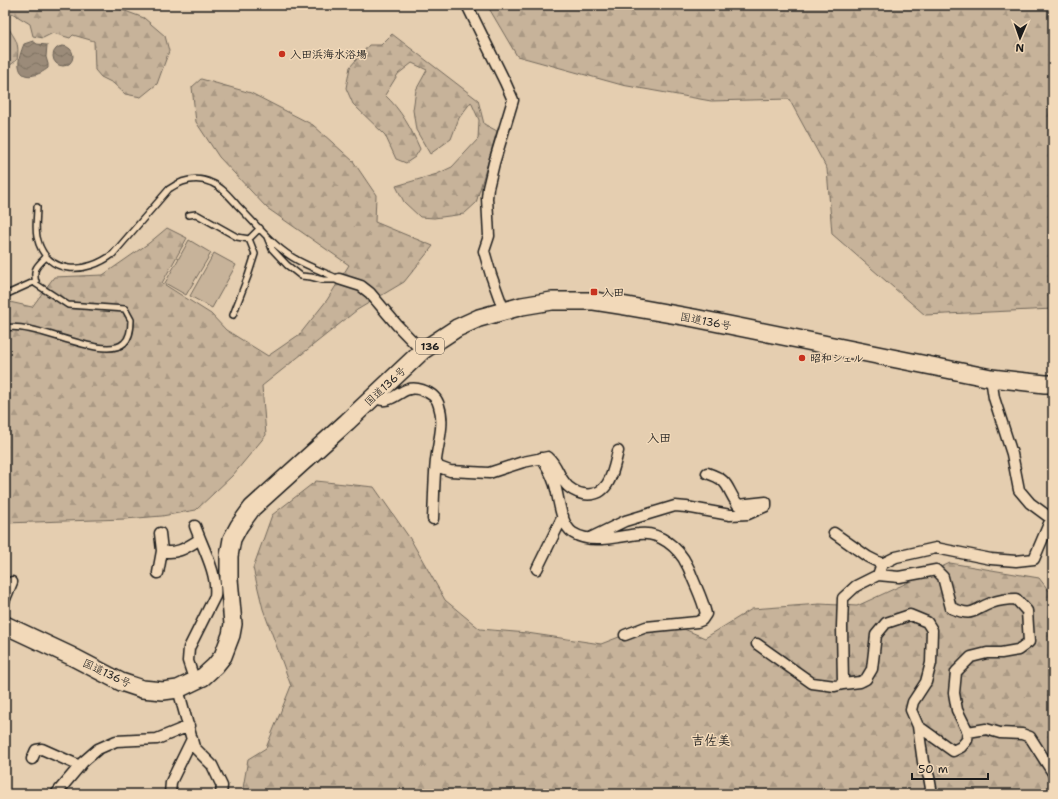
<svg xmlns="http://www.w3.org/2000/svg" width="1058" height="799" font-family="'Shantell Sans','Klee One',sans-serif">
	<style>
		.forest { fill: url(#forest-firs); stroke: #72685b }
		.pitch { fill: #c7b39a; stroke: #72685b }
		.water { fill: url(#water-waves); stroke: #685f54 }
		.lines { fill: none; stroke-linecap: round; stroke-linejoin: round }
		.service-casing { stroke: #1c1c1c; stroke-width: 8 }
		.minor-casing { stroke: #1c1c1c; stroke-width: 13 }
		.trunk-casing { stroke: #1c1c1c; stroke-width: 20 }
		.service { stroke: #f2d9b9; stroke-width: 5 }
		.minor { stroke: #f2d9b9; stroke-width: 10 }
		.trunk { stroke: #f2d9b9; stroke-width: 17 }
		.poi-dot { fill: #c8321e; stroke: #f2d9b9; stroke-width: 1.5 }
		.labels { text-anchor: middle; stroke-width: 3; stroke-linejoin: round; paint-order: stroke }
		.shield { fill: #f2d9b9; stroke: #5c554b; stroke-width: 1 }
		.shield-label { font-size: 10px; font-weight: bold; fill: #1c1c1c }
		.poi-label { font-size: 11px; font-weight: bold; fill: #1c1c1c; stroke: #f2d9b9; text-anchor: start }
		.street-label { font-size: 11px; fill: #1c1c1c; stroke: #f2d9b9 }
		.neighbourhood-label { font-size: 12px; font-weight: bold; fill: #1c1c1c; stroke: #f2d9b9 }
		.quarter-label { font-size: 13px; font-weight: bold; fill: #1c1c1c; stroke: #f2d9b9 }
	</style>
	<defs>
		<pattern id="forest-firs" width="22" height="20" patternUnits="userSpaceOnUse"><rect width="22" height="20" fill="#c7b39a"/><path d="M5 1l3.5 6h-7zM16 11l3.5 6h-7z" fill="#aa9984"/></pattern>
		<pattern id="water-waves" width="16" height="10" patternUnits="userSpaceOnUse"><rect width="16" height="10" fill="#9b8b79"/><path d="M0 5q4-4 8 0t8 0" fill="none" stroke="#7e7162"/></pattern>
	</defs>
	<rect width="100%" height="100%" fill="#e5ceb0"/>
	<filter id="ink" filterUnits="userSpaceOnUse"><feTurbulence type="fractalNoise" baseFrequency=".025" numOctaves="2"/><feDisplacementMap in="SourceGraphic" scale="8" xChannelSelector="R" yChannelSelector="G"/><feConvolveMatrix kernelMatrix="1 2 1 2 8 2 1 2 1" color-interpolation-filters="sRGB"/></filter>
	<g filter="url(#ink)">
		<path class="forest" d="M5 5H109L144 18 165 36 169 51 157 84 141 97 125 94 113 83 101 77 95 70 94 41 73 35 70 38 53 33 43 38 33 36 30 24 12 13 5 19C11 38 21 38 17 60L5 69Z
			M487 5H1053V309L925 315 832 234 827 169 789 99 711 101 622 85 517 56Z
			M392 34 478 100 484 124 497 131 476 203 464 214 434 218 420 217 404 202 396 186 437 174 452 167 478 139 479 120 471 102 459 118 451 139 430 154 416 130 413 110 416 90 427 70 412 63 398 74 385 95C401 110 411 128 420 149L415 157 406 163 396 159 385 135 353 104 346 88 350 67 369 45H381Z
			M201 79 251 93 313 125 353 161 376 195 375 222 433 246 404 282 357 310 262 386 266 435 233 475 196 510 162 516 125 519 5 523V301L32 307 54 277 103 275 149 243 167 228 187 238 162 283 211 314 226 330 268 356 300 334 327 300 349 265 267 208 219 157 196 122 192 87Z
			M316 481 374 487 411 540 445 600 480 629 527 633 601 644 663 620 705 638 752 609 820 604 857 606 950 563 1039 578 1053 596V794H242L248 759 266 748 291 686 263 609 253 568 272 515Z"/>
		<path class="pitch" d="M189 240 211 253 186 295 165 283Z
			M214 253 236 265 212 308 190 296Z"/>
		<path class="water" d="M33 41 37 44 47 45 46 57 48 64V68C40 75 21 82 19 66 18 60 21 51 24 44Z
			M53 56a10 10 0 1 1 20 0a10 10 0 1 1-20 0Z"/>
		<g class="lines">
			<defs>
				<path id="service" d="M37 207C37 216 35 228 37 237 46 277 87 274 113 254L169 189C182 180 197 176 212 183 222 187 230 197 237 205 254 222 271 244 292 257 306 266 324 272 339 279
					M189 215 196 214 237 237 249 239
					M267 237 272 249 287 265 301 276 311 277 323 280H337
					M5 295 36 281
					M233 315 248 276 255 254 249 239 260 228
					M5 328C35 321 104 362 124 343 130 338 131 327 131 320L125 309 68 305 36 284C33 269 35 268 46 257"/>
				<path id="minor" d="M467 5 505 82 513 100 494 163 488 188 487 198 489 236 484 251 491 275 504 311
					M339 279 361 286 370 293 397 325 422 351
					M991 378 994 398 1012 454 1019 490 1030 503 1053 520
					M374 397C377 398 381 401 385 400 398 399 403 384 422 390 431 393 437 397 439 406 445 423 438 443 436 460 434 480 434 499 433 519
					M541 458C547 465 552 476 555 485 559 498 560 524 573 533 592 545 618 536 639 534 659 531 679 548 687 565 690 570 691 575 693 579 698 591 703 601 706 614L702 620 697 622 646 627 625 635
					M436 462 439 467 450 471 489 473 523 462 548 457C557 465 558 475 565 483 568 488 577 493 583 494 610 498 613 471 618 451
					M195 526C202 546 218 574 215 596L189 648 188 661 195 682
					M834 533 868 557 882 564
					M590 538 625 521 675 506 686 507 730 515 748 514 766 506V502L738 505C725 487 731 481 707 473
					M162 551C177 555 187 547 200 539
					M537 569 563 516
					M158 573 162 551 160 533
					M878 575 882 564 896 557 936 548 991 559 1016 561 1034 559 1051 519
					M5 599 12 582
					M757 644 812 683 835 686 843 684 860 682 866 679 872 669 876 635 886 623 910 615 927 622 932 630 931 663 926 682 913 702 911 710 918 726 923 762 929 777 932 794
					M843 684 842 627 843 598 856 586 878 575 899 577 936 570 943 577 951 608C974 617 971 611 991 603 999 600 1007 599 1016 599L1027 611 1029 642 1018 650 1001 653H987L971 657 956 672 954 693 957 710 968 732 967 740 961 747 953 751 918 726
					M178 689 194 747 212 765 222 786 221 794
					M968 732 986 729 1000 733 1022 734 1030 737 1053 773
					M32 759 36 750 42 749 80 766
					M56 794 83 762 98 749 116 741 157 739 189 726
					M170 794 171 782 192 739"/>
				<path id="trunk" d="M5 625 71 656 121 682 142 689 163 691 178 689 203 677 215 666 223 656 231 635 233 624 229 579V556L232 539 239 526 252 508 347 422 422 351 457 328 479 318 522 306 552 301H594L626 306 694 318 991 378 1045 384H1053"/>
			</defs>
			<use href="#service" class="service-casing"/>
			<use href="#minor" class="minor-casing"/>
			<use href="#trunk" class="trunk-casing"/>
			<use href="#service" class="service"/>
			<use href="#minor" class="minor"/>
			<use href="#trunk" class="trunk"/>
		</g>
	</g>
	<g class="poi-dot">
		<circle cx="282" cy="54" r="4"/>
		<rect x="590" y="288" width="8" height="8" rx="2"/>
		<circle cx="802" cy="358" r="4"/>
	</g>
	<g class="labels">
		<rect class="shield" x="416" y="338" width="28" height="16" rx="3"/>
		<g class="shield-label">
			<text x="430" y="350">136</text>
		</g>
		<g class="poi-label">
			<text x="290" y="58">入田浜海水浴場</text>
			<text x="602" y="296">入田</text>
			<text x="810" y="362">昭和シェル</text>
		</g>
		<g class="street-label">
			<text transform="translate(706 321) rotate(11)" y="4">国道136号</text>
			<text transform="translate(385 386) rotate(-43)" y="4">国道136号</text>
			<text transform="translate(107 673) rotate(25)" y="4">国道136号</text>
		</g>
		<g class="neighbourhood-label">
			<text x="659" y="442">入田</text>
		</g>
		<g class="quarter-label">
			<text x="711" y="745">吉佐美</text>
		</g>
	</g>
	<rect width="1058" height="799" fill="none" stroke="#f2d9b9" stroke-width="20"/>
	<rect x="10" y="10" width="1038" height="779" fill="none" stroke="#1c1c1c" stroke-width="1.5" filter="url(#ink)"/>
	<g transform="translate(1020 38) rotate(182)" stroke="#f2d9b9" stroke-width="3" paint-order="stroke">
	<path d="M0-3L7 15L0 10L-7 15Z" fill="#1c1c1c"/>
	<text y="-6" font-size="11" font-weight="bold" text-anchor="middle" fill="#1c1c1c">N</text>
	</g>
	<path d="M912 773v6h76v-6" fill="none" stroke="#1c1c1c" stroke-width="2"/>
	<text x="918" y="773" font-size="12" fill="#1c1c1c" stroke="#f2d9b9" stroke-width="3" paint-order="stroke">50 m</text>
</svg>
